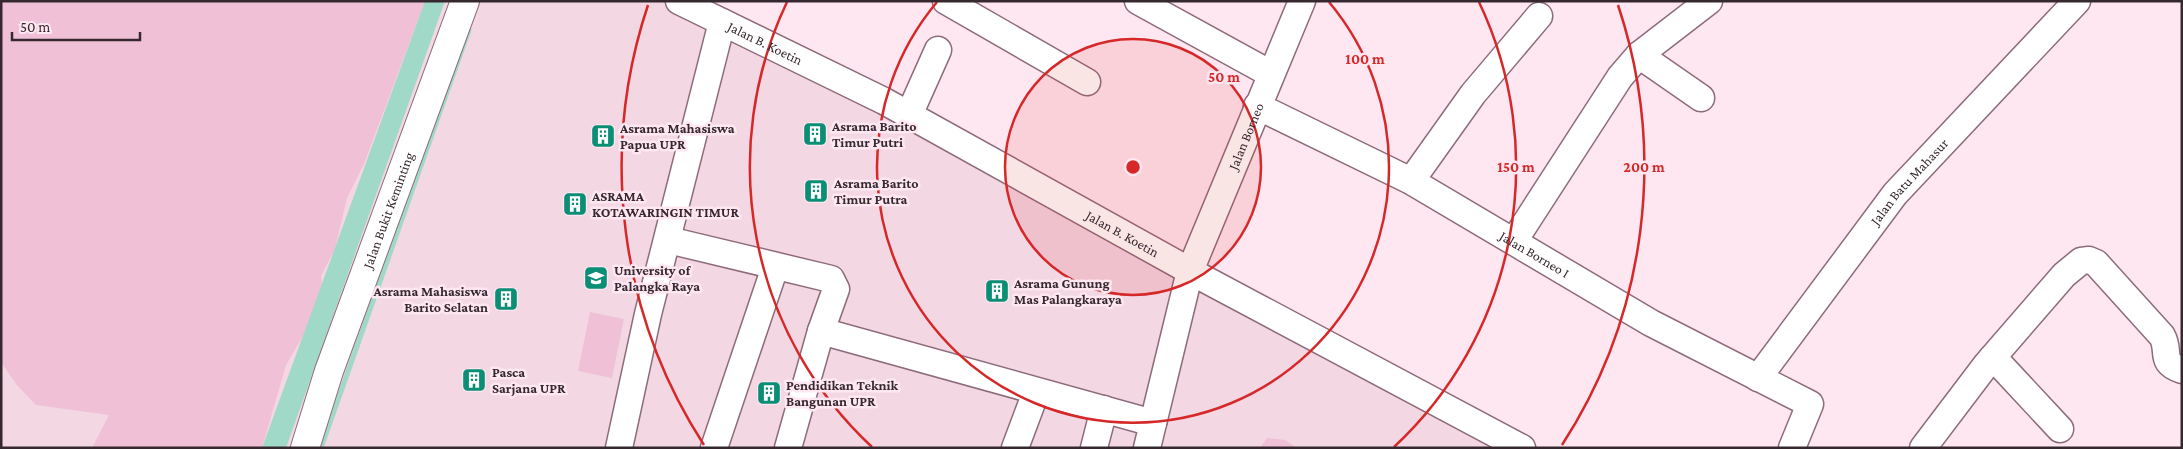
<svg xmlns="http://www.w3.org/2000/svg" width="2183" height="449" font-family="'Crimson Pro',serif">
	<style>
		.built { fill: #f3d7e3 }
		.green { fill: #f0c0d6 }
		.water { fill: #a1d9c8 }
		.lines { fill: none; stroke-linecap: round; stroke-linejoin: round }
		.stream { stroke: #a1d9c8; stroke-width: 5 }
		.minor-casing { stroke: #8e6b7b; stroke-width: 29 }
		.major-casing { stroke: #8e6b7b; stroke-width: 30 }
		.minor { stroke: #fff; stroke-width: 26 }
		.major { stroke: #fff; stroke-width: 28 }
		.ring { fill: none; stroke: #d62828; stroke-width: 2.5 }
		.labels { text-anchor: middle; stroke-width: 5; stroke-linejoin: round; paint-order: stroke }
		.street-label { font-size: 14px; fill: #36282f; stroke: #ffe7f2 }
		.poi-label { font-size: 14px; font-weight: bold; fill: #36282f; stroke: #ffe7f2; text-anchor: start }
		.centre { fill: #d62828; stroke: #ffe7f2; stroke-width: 2.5 }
		.ring-label { font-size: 15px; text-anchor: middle; font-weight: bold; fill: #d62828; stroke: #ffe7f2; stroke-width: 5; stroke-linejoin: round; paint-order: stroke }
	</style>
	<rect width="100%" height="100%" fill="#ffe7f2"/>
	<path class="built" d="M1 1H666L880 108 1503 448H1Z"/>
	<path class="green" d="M1 1H425L364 164 347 198 335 249 321 276 322 285 313 319 286 365 262 448H92L109 415 36 405 16 384 1 362Z
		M590 312 624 319 612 378 578 371Z
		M1267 438 1285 440 1297 448H1260Z"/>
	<path class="water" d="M425 1H445L286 448H262Z"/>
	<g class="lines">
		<path class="stream" d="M321 448 469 30"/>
		<defs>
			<g id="minor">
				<path id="s1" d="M679 1 884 101 1199 276 1522 448"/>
				<path d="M946 1 1087 82"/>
				<path d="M1138 1 1271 74"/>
				<path d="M1639 55 1701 98"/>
				<path id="s2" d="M1257 106 1411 181 1651 323 1810 404 1792 448"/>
				<path d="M909 115 938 50"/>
				<path d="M1411 181 1473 94 1539 16"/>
				<path d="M668 240 831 279 836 289 821 331 788 448"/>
				<path d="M1514 241 1620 77 1639 55 1709 1"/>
				<path d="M821 331 1153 423"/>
				<path d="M1993 357 2060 429"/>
				<path id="s3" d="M1758 378 1895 194 2077 1"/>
				<path d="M619 448 648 314 722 22"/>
				<path d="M714 448 775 267"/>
				<path d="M1015 448 1036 392"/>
				<path d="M1094 448 1104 409"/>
				<path id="s4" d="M1147 448 1190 271 1302 1"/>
				<path d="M1923 448 1986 365 2064 275 2081 261 2089 260 2096 263 2162 336C2171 352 2158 362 2182 370"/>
			</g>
			<g id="major">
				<path id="s5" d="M305 448 329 371 465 1"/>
			</g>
		</defs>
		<use href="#minor" class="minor-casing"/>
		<use href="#major" class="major-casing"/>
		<use href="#minor" class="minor"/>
		<use href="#major" class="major"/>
	</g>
	<circle cx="1133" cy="167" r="128" fill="#d62828" fill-opacity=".12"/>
	<g class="ring">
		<circle cx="1133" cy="167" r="128"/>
		<path d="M1329 2A256 256 0 1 1 937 2"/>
		<path d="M872 447A383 383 0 0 1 787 2M1479 2A383 383 0 0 1 1394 447"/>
		<path d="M704 445A511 511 0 0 1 648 5M1618 5A511 511 0 0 1 1562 445"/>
	</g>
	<defs>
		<symbol id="building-square" viewBox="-11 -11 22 22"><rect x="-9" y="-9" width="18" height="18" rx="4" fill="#0a8e75" stroke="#ffe7f2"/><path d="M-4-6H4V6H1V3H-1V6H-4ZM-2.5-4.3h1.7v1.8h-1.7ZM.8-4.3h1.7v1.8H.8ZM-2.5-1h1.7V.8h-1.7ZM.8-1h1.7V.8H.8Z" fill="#fff"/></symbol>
		<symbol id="university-square" viewBox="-11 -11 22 22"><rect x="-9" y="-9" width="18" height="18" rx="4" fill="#0a8e75" stroke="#ffe7f2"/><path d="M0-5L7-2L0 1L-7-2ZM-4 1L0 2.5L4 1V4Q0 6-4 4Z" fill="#fff"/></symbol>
	</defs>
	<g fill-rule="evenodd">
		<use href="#building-square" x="801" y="120" width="28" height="28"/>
		<use href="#building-square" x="589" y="122" width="28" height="28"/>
		<use href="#building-square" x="802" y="177" width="28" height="28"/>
		<use href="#building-square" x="561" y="190" width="28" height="28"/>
		<use href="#university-square" x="582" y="264" width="28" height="28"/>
		<use href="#building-square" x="983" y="277" width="28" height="28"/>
		<use href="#building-square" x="492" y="285" width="28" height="28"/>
		<use href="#building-square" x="460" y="366" width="28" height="28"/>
		<use href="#building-square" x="755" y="379" width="28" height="28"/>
	</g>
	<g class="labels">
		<g class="street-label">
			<text dy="5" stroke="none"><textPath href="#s1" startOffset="96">Jalan B. Koetin</textPath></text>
			<text dy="5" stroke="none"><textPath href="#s4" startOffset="328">Jalan Borneo</textPath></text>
			<text dy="5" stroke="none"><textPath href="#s3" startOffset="248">Jalan Batu Mahasur</textPath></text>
			<text dy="5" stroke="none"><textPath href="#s5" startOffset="252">Jalan Bukit Keminting</textPath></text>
			<text dy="5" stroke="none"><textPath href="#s1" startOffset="501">Jalan B. Koetin</textPath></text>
			<text dy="5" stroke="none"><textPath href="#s2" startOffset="315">Jalan Borneo I</textPath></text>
		</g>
		<g class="poi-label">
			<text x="832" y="131">Asrama Barito<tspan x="832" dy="16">Timur Putri</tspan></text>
			<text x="620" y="133">Asrama Mahasiswa<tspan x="620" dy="16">Papua UPR</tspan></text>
			<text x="834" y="188">Asrama Barito<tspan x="834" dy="16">Timur Putra</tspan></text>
			<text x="592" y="201">ASRAMA<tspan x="592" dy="16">KOTAWARINGIN TIMUR</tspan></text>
			<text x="614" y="275">University of<tspan x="614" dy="16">Palangka Raya</tspan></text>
			<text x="1014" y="288">Asrama Gunung<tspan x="1014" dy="16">Mas Palangkaraya</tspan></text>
			<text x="488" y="296" text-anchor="end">Asrama Mahasiswa<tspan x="488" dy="16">Barito Selatan</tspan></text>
			<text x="492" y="377">Pasca<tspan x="492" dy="16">Sarjana UPR</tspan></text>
			<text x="786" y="390">Pendidikan Teknik<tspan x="786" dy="16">Bangunan UPR</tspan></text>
		</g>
	</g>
	<circle cx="1133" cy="167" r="8" class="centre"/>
	<g class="ring-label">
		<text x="1365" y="64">100 m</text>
		<text x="1224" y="82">50 m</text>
		<text x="1516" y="172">150 m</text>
		<text x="1644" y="172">200 m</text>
	</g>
	<rect width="2183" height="449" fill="none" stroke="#36282f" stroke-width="5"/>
	<path d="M12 32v8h128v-8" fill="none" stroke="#36282f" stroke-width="2.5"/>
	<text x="20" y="32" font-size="15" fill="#36282f" stroke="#ffe7f2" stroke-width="4" paint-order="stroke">50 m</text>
</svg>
